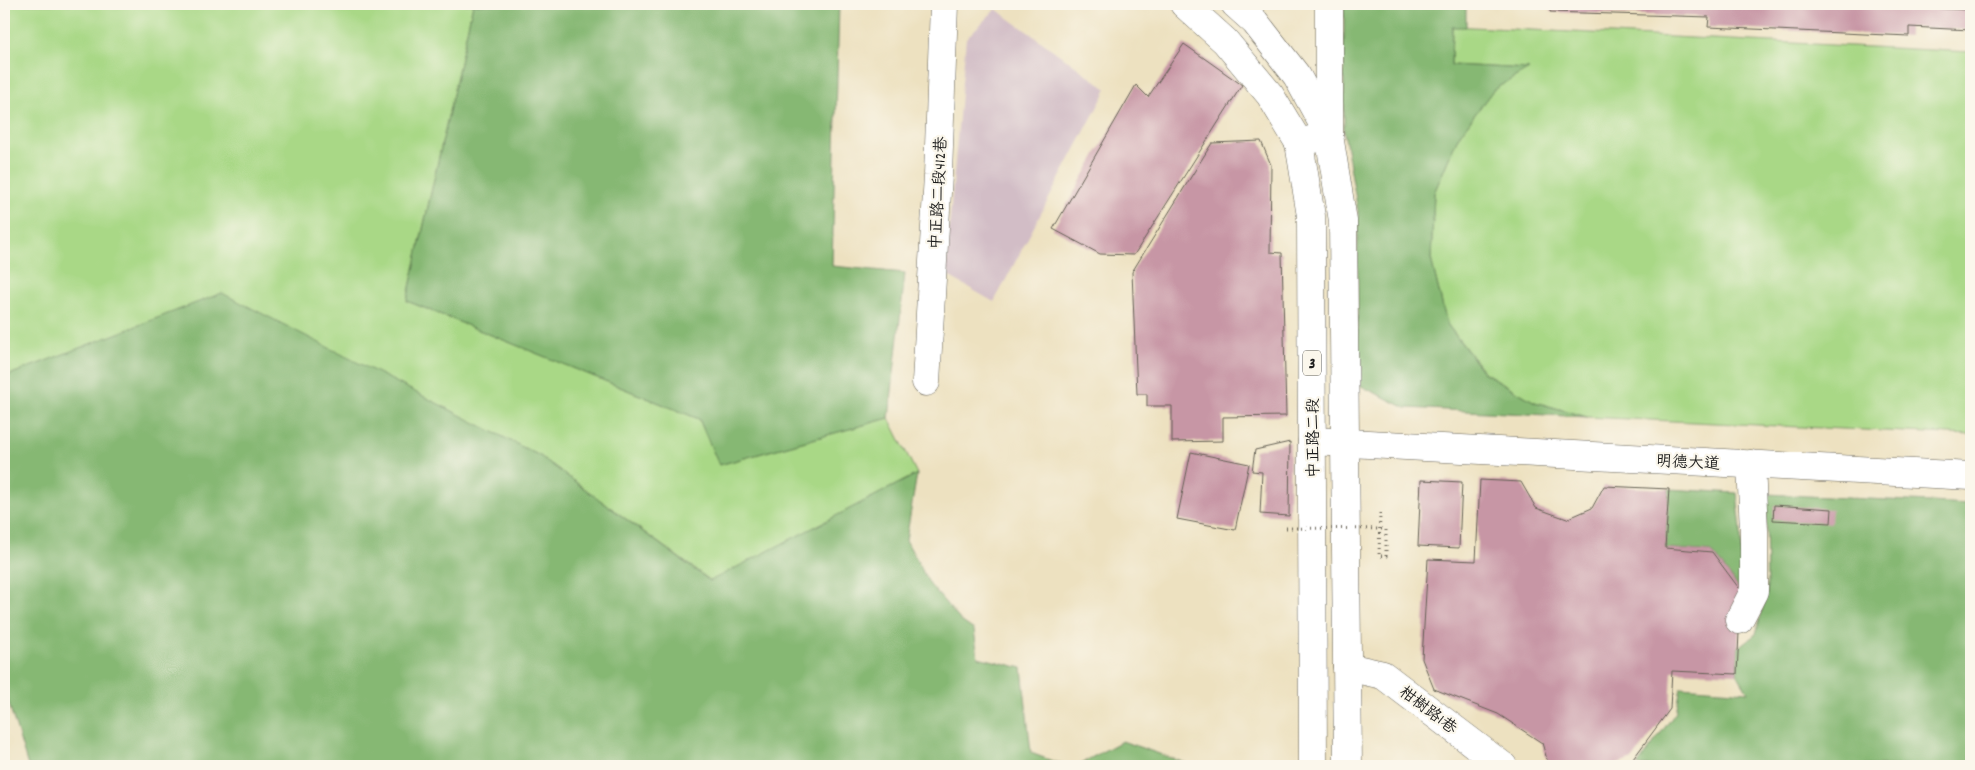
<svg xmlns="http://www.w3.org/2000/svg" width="1975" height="770" font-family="Dekko,'LXGW WenKai TC',sans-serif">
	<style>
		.industrial { fill: #d2bdc6 }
		.green { fill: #a9d886; stroke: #627a51 }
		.forest { fill: #86b873; stroke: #516a48 }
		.building { fill: #c796a5 }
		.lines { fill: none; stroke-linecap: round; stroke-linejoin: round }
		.minor-casing { stroke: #656155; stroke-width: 29 }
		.major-casing { stroke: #656155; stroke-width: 29 }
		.path { stroke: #656155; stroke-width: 3; stroke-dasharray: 1 4; stroke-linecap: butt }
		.minor { stroke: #fff; stroke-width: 28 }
		.major { stroke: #fff; stroke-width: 28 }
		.path-bridge { stroke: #656155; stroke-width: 3; stroke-dasharray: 1 4; stroke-linecap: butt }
		.labels { text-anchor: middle; stroke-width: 4.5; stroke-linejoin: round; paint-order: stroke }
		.shield { fill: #fbf7ec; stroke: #5f5e5a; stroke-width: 1 }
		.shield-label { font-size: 15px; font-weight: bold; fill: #1c1c1c }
		.street-label { font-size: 16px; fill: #1c1c1c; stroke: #fbf7ec }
	</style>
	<rect width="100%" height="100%" fill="#fbf7ec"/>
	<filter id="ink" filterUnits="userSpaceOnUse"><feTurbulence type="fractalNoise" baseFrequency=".02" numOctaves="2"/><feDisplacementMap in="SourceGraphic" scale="10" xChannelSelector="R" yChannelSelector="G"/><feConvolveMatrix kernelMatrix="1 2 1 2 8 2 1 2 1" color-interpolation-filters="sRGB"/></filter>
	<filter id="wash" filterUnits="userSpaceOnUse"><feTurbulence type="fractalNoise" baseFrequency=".0096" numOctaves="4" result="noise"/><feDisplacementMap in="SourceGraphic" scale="20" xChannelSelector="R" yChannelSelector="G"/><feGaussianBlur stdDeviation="1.12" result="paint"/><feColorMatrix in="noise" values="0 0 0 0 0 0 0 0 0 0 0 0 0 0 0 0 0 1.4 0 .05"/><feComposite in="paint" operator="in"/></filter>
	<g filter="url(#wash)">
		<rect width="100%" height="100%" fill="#ede1c0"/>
		<path class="industrial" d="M996 9 1107 89 994 302 945 274 966 38Z"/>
		<path class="green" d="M4 4H473L407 301 699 419 719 465 889 418 917 474 711 581 540 456 222 294 4 377Z
			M1452 26 1971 52V435L1587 417 1535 402 1484 372 1447 324 1431 259 1434 193 1458 137 1493 90 1528 69 1451 65Z"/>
		<path class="forest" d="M473 4H759L763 6 768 4H839L832 266 905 273 889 418 719 465 699 419 407 301Z
			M1344 4H1466V27H1452L1451 65 1529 69 1493 90 1458 137 1434 193 1431 259 1447 324 1483 372 1535 402 1587 417 1406 408 1357 384 1358 211 1344 132Z
			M222 293 540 456 710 581 917 474 906 540 930 585 961 621 974 630 978 657 1022 668 1031 753 1055 762 1076 766 1122 741 1194 766H28L4 688V377Z
			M1669 489 1737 493 1741 529V591L1712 552 1665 548Z
			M1766 494 1971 504V766H1637L1676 712 1681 687 1748 692 1737 674 1738 648 1756 634 1767 592Z"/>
		<g id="blocks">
			<path class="building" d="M1550 4H1836L1971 10V30L1909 27V36L1708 27 1709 17 1550 12Z
				M1184 44 1242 85 1134 255 1100 254 1053 229 1136 85 1148 97Z
				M1261 141 1271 165 1270 252 1282 253 1286 416 1223 417V441L1172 442V406H1147V394H1137L1132 272 1212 143Z
				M1290 442 1289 516 1260 514 1262 472 1252 471 1255 450Z
				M1191 452 1249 464 1235 530 1177 519Z
				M1421 480 1462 482 1459 548 1418 546Z
				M1480 480 1521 482 1536 508 1567 519 1592 508 1604 486 1669 489 1665 548 1712 552 1741 591 1737 674 1672 671 1670 709 1633 759 1612 766H1549L1542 743 1498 714 1434 689 1422 659 1428 559 1476 561Z
				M1774 505 1832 509 1831 523 1773 520Z"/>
		</g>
	</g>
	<g filter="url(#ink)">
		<use href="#blocks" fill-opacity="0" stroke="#656155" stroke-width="1"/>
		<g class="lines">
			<defs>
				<path id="minor" d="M1299 143 1329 135V4
					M926 382 938 175 944 4
					M1312 441 1971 476
					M1739 620 1754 591V531L1751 464
					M1347 667 1383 675 1503 766"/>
				<path id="major" d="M1184 4 1225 41 1270 95 1299 143 1311 216 1313 766
					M1235 4 1255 22 1297 76 1329 135 1343 221 1348 766"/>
			</defs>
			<use href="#minor" class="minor-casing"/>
			<use href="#major" class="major-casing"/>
			<path class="path" d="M1380 513 1379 556H1386V529"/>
			<use href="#minor" class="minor"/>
			<use href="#major" class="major"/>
			<path class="path-bridge" d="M1286 528 1386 529"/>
		</g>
	</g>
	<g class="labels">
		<rect class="shield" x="1303" y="350.5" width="18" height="25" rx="4"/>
		<g class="shield-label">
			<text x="1312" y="368">3</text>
		</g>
		<g class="street-label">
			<text transform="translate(937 193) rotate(-87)" y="6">中正路二段412巷</text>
			<text transform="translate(1312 438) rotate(-90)" y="6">中正路二段</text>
			<text transform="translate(1688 461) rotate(3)" y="6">明德大道</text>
			<text transform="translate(1429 709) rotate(37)" y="6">柑樹路1巷</text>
		</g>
	</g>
	<rect width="1975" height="770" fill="none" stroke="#fbf7ec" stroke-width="20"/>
</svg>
